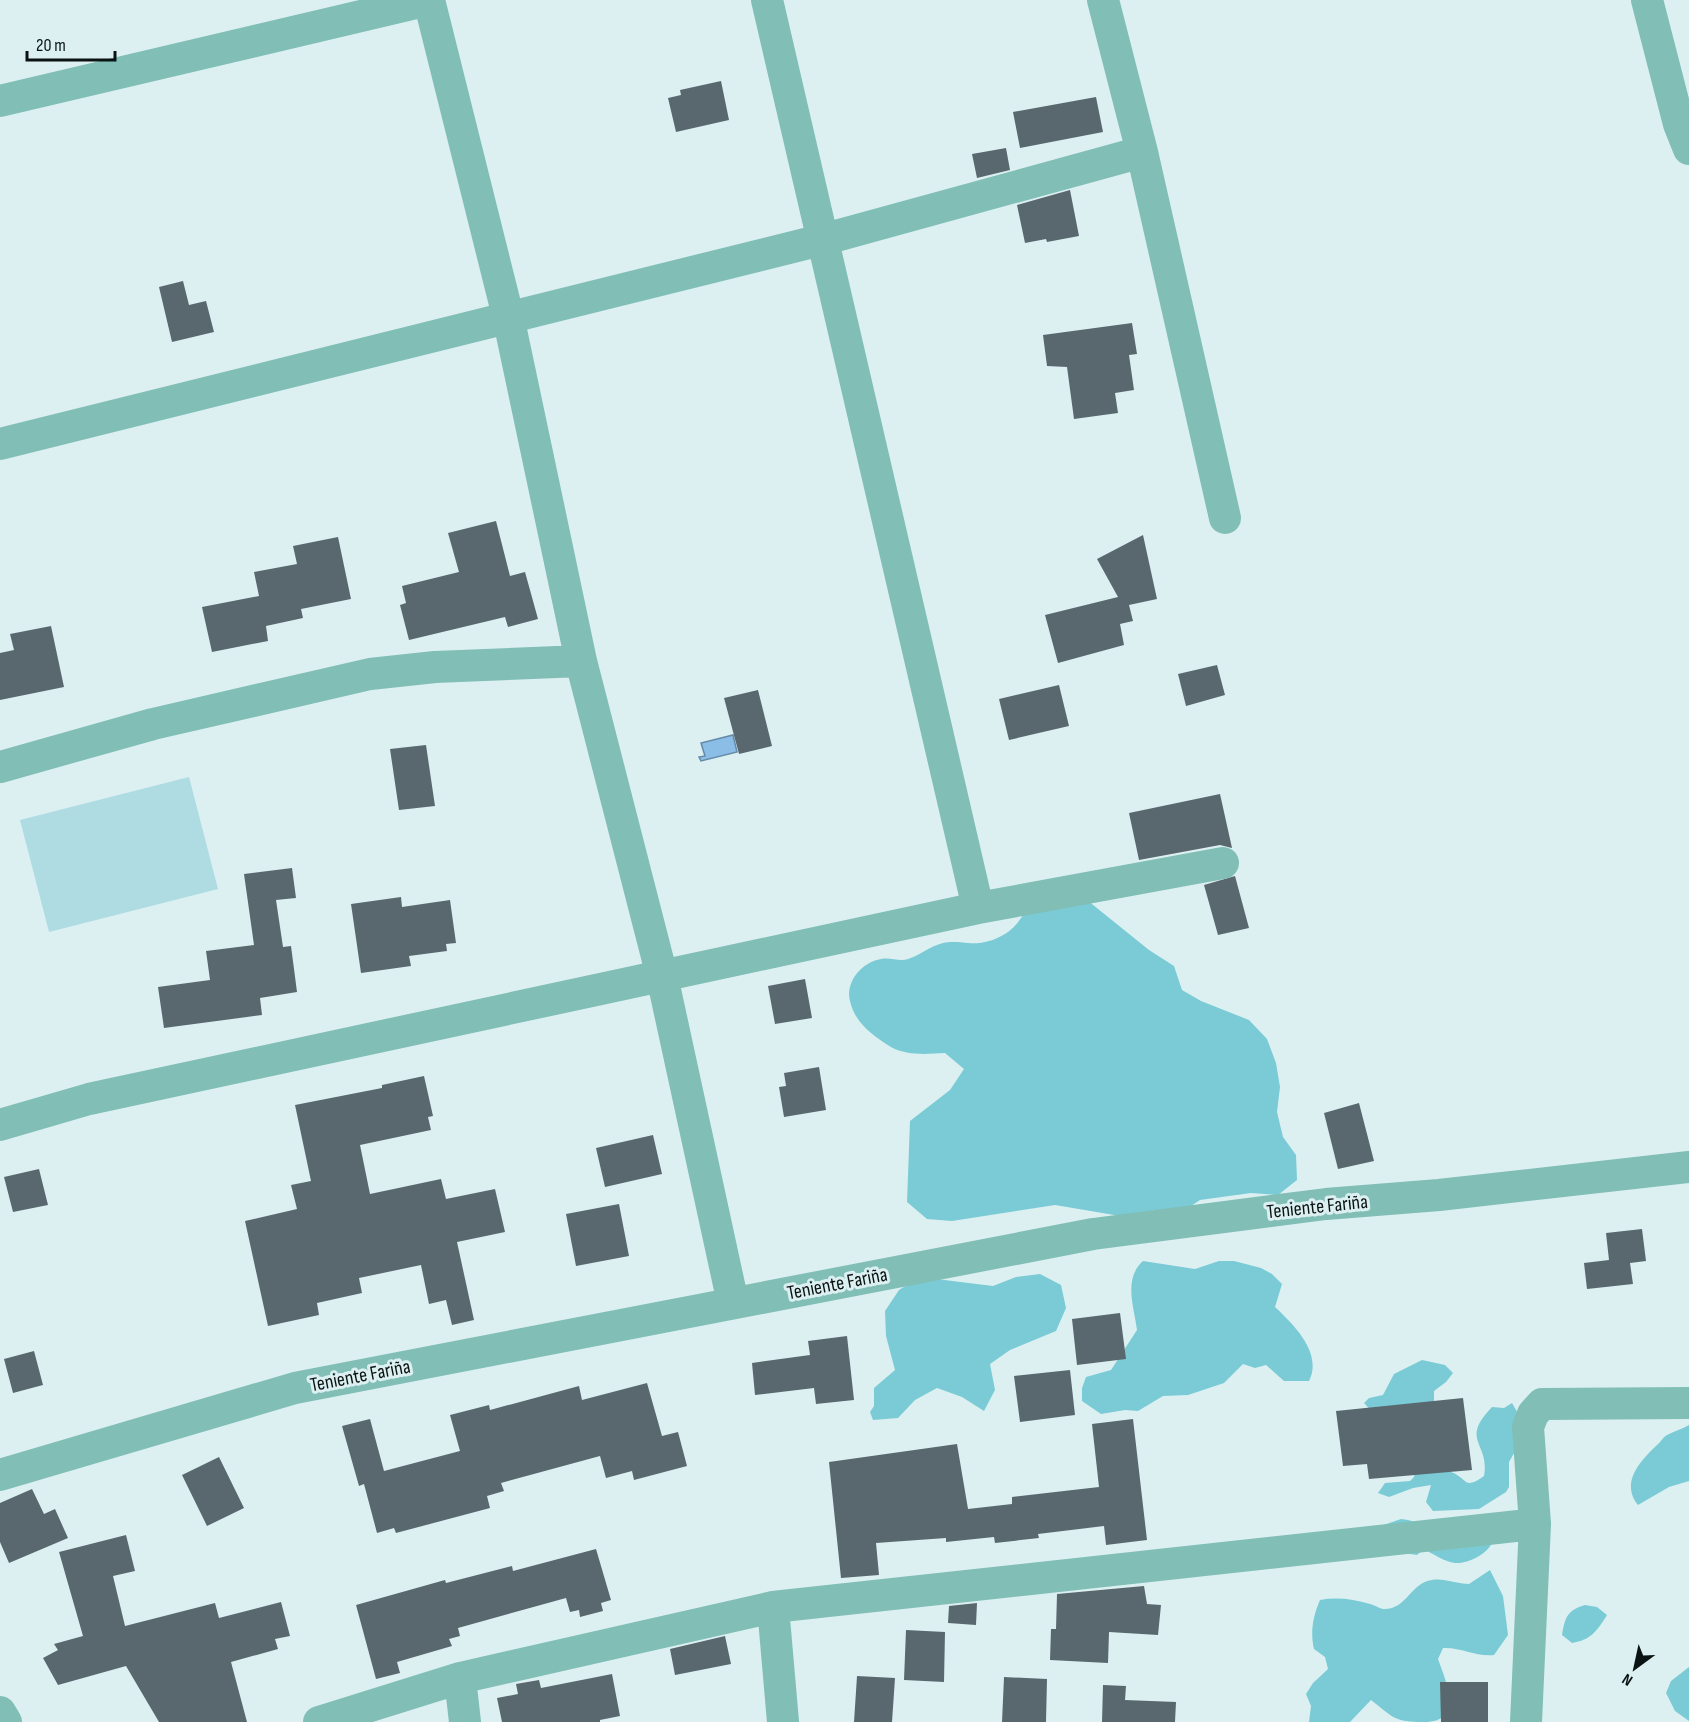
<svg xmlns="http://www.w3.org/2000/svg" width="1689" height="1722" font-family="'Sofia Sans Condensed',sans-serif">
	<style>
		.green { fill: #aedce2 }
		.forest { fill: #7acbd5 }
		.water { fill: #8bbee7; stroke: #658aa7; stroke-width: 1.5 }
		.building { fill: #59686e }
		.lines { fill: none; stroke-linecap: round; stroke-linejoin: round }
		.minor { stroke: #81beb6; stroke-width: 32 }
		.labels { text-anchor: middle; stroke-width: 6; stroke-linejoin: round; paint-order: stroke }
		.street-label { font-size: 20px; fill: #0b1212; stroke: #dcf0f2 }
	</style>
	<rect width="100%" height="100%" fill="#dcf0f2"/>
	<path class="green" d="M189 777 218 889 49 932 20 820Z"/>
	<path class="forest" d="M1072 888 1149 950 1174 966 1182 990 1201 1001 1249 1020 1267 1039 1276 1063 1280 1087 1277 1112 1283 1137 1296 1155 1297 1180 1278 1195 1251 1193 1200 1200 1179 1214 1154 1210 1132 1218 1055 1205 952 1221 927 1219 907 1202 910 1121 950 1090 964 1069 945 1053C927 1054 907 1056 891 1047 872 1035 855 1023 850 1001 845 982 862 962 881 959 890 957 900 962 908 959 923 954 933 943 950 942 969 941 974 947 995 939 1013 932 1020 921 1029 905Z
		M1143 1261 1195 1269 1219 1261H1234L1261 1268 1272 1274 1282 1284 1275 1307C1294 1325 1323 1353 1309 1381H1284L1266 1365 1255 1368 1243 1364 1224 1383 1188 1395 1163 1396 1138 1411 1125 1410 1101 1414 1082 1401V1388L1086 1377 1111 1370 1137 1330C1134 1306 1123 1279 1143 1261Z
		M1040 1274 1061 1285 1066 1308 1056 1331 1010 1350 990 1364 995 1390 984 1411 962 1397 937 1388 915 1400 898 1418 873 1420 870 1412 874 1406V1388L895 1370 886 1336 885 1311 899 1290 920 1277 993 1286 1016 1277Z
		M1422 1360 1445 1365 1453 1373 1446 1382 1434 1391V1408L1374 1414 1364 1403 1369 1398 1383 1395 1394 1374Z
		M1512 1403 1519 1415 1518 1446 1509 1462V1487L1506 1492 1479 1509 1433 1511 1426 1502 1431 1485 1413 1488 1389 1497 1378 1493 1385 1483 1410 1481 1414 1477 1415 1470C1426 1471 1441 1469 1451 1472 1468 1478 1463 1491 1484 1476 1490 1442 1459 1441 1492 1407L1504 1408Z
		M1689 1425V1481L1669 1487 1638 1505C1620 1483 1640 1461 1657 1445 1661 1442 1663 1437 1667 1435 1675 1431 1682 1429 1689 1425Z
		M1401 1519 1408 1520 1492 1543C1487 1554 1468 1564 1455 1563 1445 1562 1433 1554 1424 1549L1417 1555 1398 1552 1366 1531Z
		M1490 1570 1503 1596 1508 1635 1494 1655C1476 1657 1461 1647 1443 1648L1438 1659C1447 1684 1464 1722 1424 1722 1394 1722 1394 1718 1371 1700L1350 1722H1309L1311 1706 1306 1694 1313 1683 1328 1669 1325 1657 1314 1649C1310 1632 1313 1616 1320 1600 1337 1597 1353 1599 1370 1604 1374 1605 1379 1608 1383 1609 1407 1610 1410 1583 1432 1580 1444 1578 1457 1584 1469 1584Z
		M1585 1605 1597 1607 1607 1615C1597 1631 1591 1640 1572 1643L1562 1635C1565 1618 1567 1610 1585 1605Z
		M1689 1667V1721L1675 1711 1666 1693 1671 1681Z"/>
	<path class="water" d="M733 735 737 752 701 761 699 757 705 756 701 743Z"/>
	<path class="building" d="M721 81 729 120 676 132 668 98 681 95 680 90Z
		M1096 97 1103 132 1020 148 1013 112Z
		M1006 148 1010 170 977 178 972 154Z
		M1070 190 1079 236 1047 242 1046 239 1025 243 1017 205Z
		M183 281 189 305 206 301 214 332 172 342 159 287Z
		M1132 323 1137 354 1129 355 1134 390 1115 393 1118 413 1074 419 1067 367 1047 366 1043 335Z
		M496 521 510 576 525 572 538 619 508 627 505 617 409 640 400 605 406 603 402 586 459 572 448 533Z
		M1143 535 1157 599 1129 605 1133 621 1120 624 1124 645 1058 663 1045 615 1118 597 1097 559Z
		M338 537 351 599 301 609 303 618 266 626 268 641 212 652 202 607 259 596 254 572 297 564 293 546Z
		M51 626 64 687 0 700V653L14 650 10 634Z
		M1217 665 1225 695 1186 706 1178 674Z
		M1059 685 1069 726 1009 740 999 699Z
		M758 690 772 746 739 754 724 698Z
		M426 745 435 806 399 810 390 749Z
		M1220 794 1232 848 1220 845 1139 860 1129 813Z
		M292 868 296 898 276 900 283 947 291 946 297 992 260 998 262 1015 164 1028 158 987 210 980 206 951 254 945 244 874Z
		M1235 876 1249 928 1218 935 1204 885Z
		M401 897 402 907 450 900 456 943 446 944 447 951 409 956 411 966 361 973 351 904Z
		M805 979 812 1018 775 1024 768 986Z
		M819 1067 826 1110 784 1117 779 1087 786 1086 784 1073Z
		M424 1076 433 1116 428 1117 431 1130 360 1145 370 1194 441 1179 446 1199 495 1189 505 1232 457 1242 474 1320 452 1325 446 1300 429 1304 421 1265 359 1278 362 1293 317 1303 319 1315 268 1326 245 1221 297 1209 291 1185 311 1181 295 1105 382 1088V1085Z
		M1359 1103 1374 1161 1338 1169 1324 1113Z
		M653 1135 662 1174 605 1187 596 1148Z
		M39 1169 48 1205 13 1212 4 1177Z
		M619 1204 629 1256 576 1266 566 1214Z
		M1642 1229 1646 1261 1630 1263 1633 1284 1587 1289 1584 1263 1609 1260 1606 1233Z
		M1120 1313 1126 1359 1077 1365 1072 1319Z
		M847 1336 854 1400 816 1404 814 1388 755 1395 752 1363 810 1355 808 1341Z
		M34 1351 43 1385 13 1393 4 1359Z
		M1070 1370 1075 1415 1020 1422 1014 1376Z
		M647 1383 662 1436 678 1432 687 1466 634 1480 632 1471 606 1478 600 1456 501 1483 504 1491 487 1496 490 1508 396 1533 394 1528 377 1533 364 1484 359 1486 342 1426 370 1419 384 1471 460 1451 450 1415 489 1405 490 1410 579 1386 582 1400Z
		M1463 1398 1472 1470 1369 1479 1367 1464 1343 1466 1336 1411Z
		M1133 1419 1147 1540 1106 1545 1104 1526 1038 1534 1039 1538 995 1543 994 1537 946 1542V1538L876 1543 879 1575 841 1578 829 1462 957 1444 968 1509 1012 1504V1497L1099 1487 1092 1424Z
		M219 1457 244 1508 207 1526 182 1475Z
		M32 1489 44 1514 55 1509 68 1538 9 1563 0 1542V1503Z
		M126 1535 135 1571 113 1576 125 1626 215 1603 219 1618 281 1602 290 1636 275 1639 278 1649 231 1662 247 1722H159L126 1666 58 1685 43 1658 58 1650 54 1644 83 1636 59 1552Z
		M596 1549 611 1600 601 1603 603 1611 580 1617 579 1610 570 1612 566 1598 458 1628 460 1636 449 1639 452 1646 397 1662 400 1673 376 1679 356 1605 445 1580 446 1583 512 1566 513 1571Z
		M1144 1586 1147 1604 1161 1605 1158 1635 1109 1632 1108 1663 1050 1660 1051 1629H1056L1057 1594Z
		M977 1603 976 1625 948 1623 949 1606Z
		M906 1630 945 1632 944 1682 904 1680Z
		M725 1636 731 1664 675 1675 670 1649Z
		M612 1674 620 1716 600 1720V1722H502L497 1698 518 1694 516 1684 539 1680 541 1688Z
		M857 1676 895 1678 892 1722H854Z
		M1004 1677 1047 1679 1046 1722H1002Z
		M1440 1682H1488V1722H1441Z
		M1103 1685 1126 1686 1125 1700 1176 1702 1175 1722H1102Z"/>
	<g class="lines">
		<path class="minor" d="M429 0 508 316 581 661 662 976 733 1303
			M767 0 978 908
			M1103 0 1142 152 1225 518
			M1647 0 1679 124 1689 149
			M0 101 429 0
			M0 444 825 239 1142 152
			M0 767 153 724 370 674 435 667 581 661
			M0 1125 89 1099 978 908 1223 863
			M0 1475 295 1388 1093 1234 1326 1204 1439 1195 1689 1167
			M773 1607 1535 1524
			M460 1678 465 1722
			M0 1712 6 1722
			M319 1722 460 1678 773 1607 783 1722
			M1526 1722 1535 1524 1528 1427 1533 1414 1542 1404 1689 1403"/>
	</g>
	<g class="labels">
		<g class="street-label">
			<text transform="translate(1317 1206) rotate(-6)" y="7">Teniente Fariña</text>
			<text transform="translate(837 1283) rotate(-11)" y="7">Teniente Fariña</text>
			<text transform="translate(360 1375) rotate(-11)" y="7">Teniente Fariña</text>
		</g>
	</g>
	<g transform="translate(1635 1668) rotate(213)" stroke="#dcf0f2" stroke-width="4.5" paint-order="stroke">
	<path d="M0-4.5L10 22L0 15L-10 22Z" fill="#0b1212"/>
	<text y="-9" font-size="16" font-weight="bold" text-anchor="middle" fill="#0b1212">N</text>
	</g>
	<path d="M27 51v9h88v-9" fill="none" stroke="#0b1212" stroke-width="3"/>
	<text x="36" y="51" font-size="18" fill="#0b1212" stroke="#dcf0f2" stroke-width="4.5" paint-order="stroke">20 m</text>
</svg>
